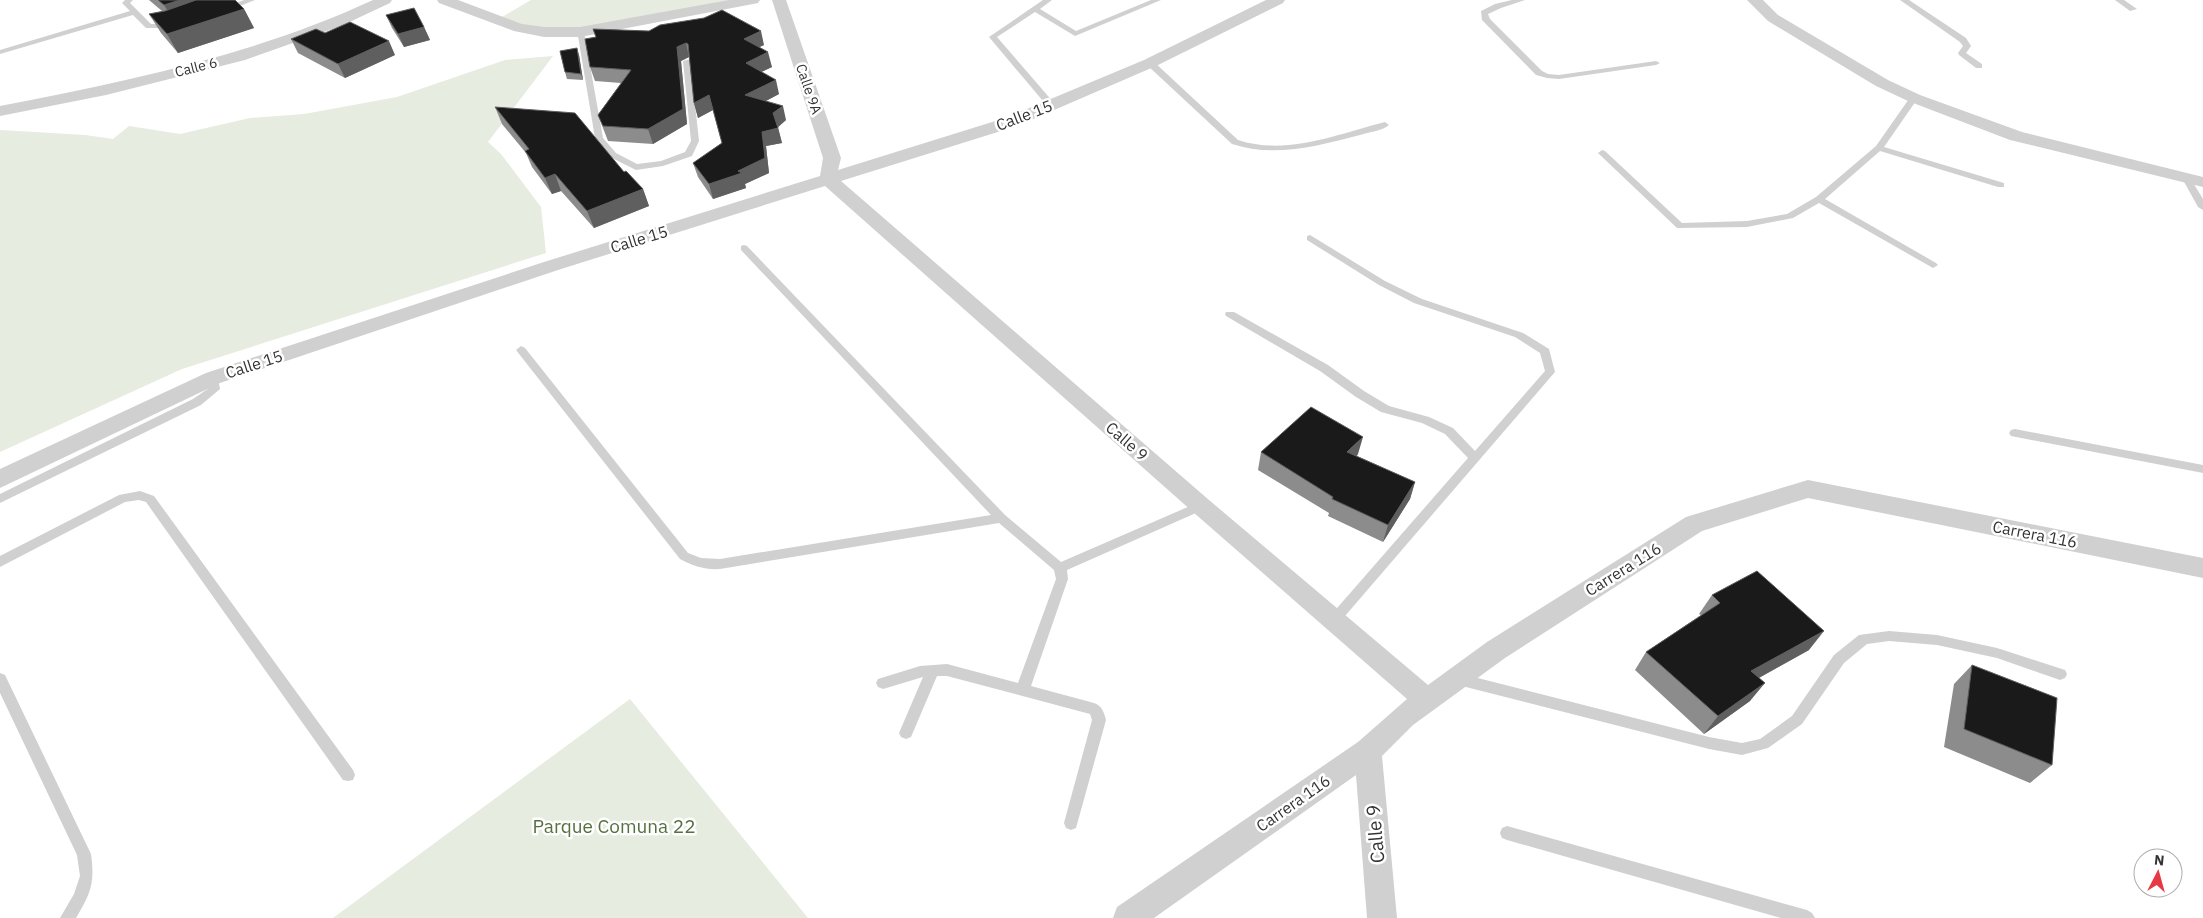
<svg xmlns="http://www.w3.org/2000/svg" width="2203" height="918" font-family="'IBM Plex Sans',sans-serif">
	<style>
		.green { fill: #e6ecdf }
		.lines { fill: none; stroke-linecap: round; stroke-linejoin: round }
		.lane { fill: #d0d0d0; fill-rule: evenodd }
		.street { fill: #d0d0d0; fill-rule: evenodd }
		.wall { fill: #8c8c8c }
		.shaded-wall { fill: #5f5f5f }
		.building { fill: #1a1a1a; stroke: #5f5f5f }
		.labels { text-anchor: middle; stroke-width: 5; stroke-linejoin: round; paint-order: stroke }
		.far-street-label { font-size: 14px; fill: #333; stroke: #fff }
		.street-label { font-size: 16px; fill: #333; stroke: #fff }
		.near-park-label { font-size: 19px; fill: #56703f; stroke: #fff }
		.near-street-label { font-size: 19px; fill: #333; stroke: #fff }
	</style>
	<rect width="100%" height="100%" fill="#fff"/>
	<path class="green" d="M531 0H753L580 32H544L497 20Z
		M553 56 488 142 501 154 541 207 546 253 182 369 0 452V130L85 135 113 139 129 126 180 134 250 118 304 114 397 97 505 60Z
		M630 699 808 918H333Z"/>
	<g class="lines">
		<path class="lane" d="M125 0H133L130 3 151 24H170L174 26 170 28H146L133 15 0 54V50L130 11 122 3Z
			M244 0H255L227 11 220 9Z
			M1043 0H1052L1040 9 1076 31 1151 0H1161L1075 36 1035 12 997 37 1054 103V107H1048L989 37Z
			M1512 0H1525L1501 8 1488 14 1490 19 1542 71 1548 74 1559 75 1656 61 1660 63 1656 65 1559 79 1547 78 1536 75 1482 20 1481 11 1495 4Z
			M1900 0H1909L1966 38 1971 46 1966 53 1982 64V68H1976L1959 55 1958 53 1963 46 1960 42Z
			M2115 0H2124L2137 9 2130 11Z
			M577 30 584 32 603 138 616 153 637 164 661 161 685 152 691 141 683 61 690 59 699 141 692 156 663 166 636 170 610 157 595 138Z
			M1147 61H1153L1238 140C1286 156 1338 134 1385 122L1389 125C1382 131 1369 132 1360 135 1318 146 1274 158 1232 144L1147 65Z
			M1911 96 1918 98 1884 147 2004 183V187H1998L1880 151 1825 199 1936 263 1938 265 1933 268 1819 203 1793 218 1747 227 1677 228 1598 153 1602 150 1605 151 1682 223 1747 221 1787 214 1816 197 1876 146Z
			M2186 175 2189 176 2203 199V210L2198 207 2182 178Z
			M1310 235 1385 281 1422 299 1523 333 1549 349 1555 372 1339 623 1335 624 1331 623 1329 619 1331 615 1468 458 1445 434 1422 423 1381 412 1356 397 1320 371 1226 316 1225 314 1226 312H1234L1328 365 1364 391 1389 406 1429 417 1453 428 1475 451 1545 371 1540 353 1515 337 1414 303 1379 285 1307 240V236Z
			M744 245 747 246 1005 515 1061 562 1197 503H1205L1207 506 1205 509 1067 570 1068 579 1031 686 1094 703C1102 706 1104 712 1106 720L1076 828 1071 830 1066 828 1064 823 1092 720 1090 714 947 676H937L911 737 906 739 901 737 899 733 923 677 883 689 878 687 876 683 878 679 920 666 947 664 1018 683 1056 579 1054 570 999 523 720 569C705 570 693 566 680 559L516 350 521 346 525 348 688 553 701 558 720 559 991 515 741 250V246Z
			M213 374 218 378 220 389 201 405 0 503V494L193 399 209 388 208 378Z
			M2015 429 2203 465V473L2011 436 2009 433 2011 430Z
			M140 491 154 496 353 770 355 775 353 780 348 781 343 780 146 502 139 500 125 502 0 567V556L119 495Z
			M1889 631 1937 635 1997 648 2065 670 2067 674 2065 678 2060 680 1997 658 1937 645 1889 641 1867 644 1844 663 1802 724 1768 748 1742 755 1709 749 1458 685 1453 683 1451 679 1453 675 1458 673 1709 737 1742 743 1760 739 1792 716 1834 655 1859 635Z
			M0 673 5 675 91 854C95 883 91 893 76 918H60L74 894 80 876 77 855 0 693Z
			M1507 826 1807 910 1812 913 1815 918H1781L1507 840 1502 838 1500 833 1502 828Z"/>
		<path class="street" d="M373 0H392L390 3 341 26 245 60 106 95 0 116V106C127 81 255 55 373 0Z
			M437 0H458L522 24 544 27H580L729 0H760L758 3 753 4 580 37H544L514 31 439 3Z
			M772 0H786L841 158 838 170 1005 118 1144 60 1266 0H1285L1283 3 1156 66 1017 126 841 181 1209 500 1428 685 1487 642 1686 517 1808 480 2203 558V578L1808 498 1702 531 1505 658 1413 725 1382 756 1397 918H1367L1356 775 1154 918H1113L1117 907 1358 742 1407 699 1193 512 825 186 558 270 220 383 0 488V469L206 373 544 262 820 176 823 158Z
			M1747 0H1763L1778 15 1888 80 1920 95 2022 132 2203 177V187L2010 140 1908 101 1876 86 1768 21Z"/>
	</g>
	<path class="wall" d="M149 0H235L244 9 254 28 178 53 161 33 149 14 162 11Z
		M386 15 424 27 430 40 404 47 392 28Z
		M593 29 764 45 759 47 772 67 761 72 779 94 766 101 786 120 778 127 782 143 766 146 769 173 745 184 746 188 713 199 698 177 693 163 722 143 713 110 698 118 694 103 689 57 681 61 687 124 653 144 608 141 598 115 621 83 595 81 590 67 596 37Z
		M291 39 395 55 345 78 298 53Z
		M579 55 583 80 567 79 565 72Z
		M495 107 624 172 643 189 649 206 594 228 561 191 552 194 532 167 526 153 502 124Z
		M1261 452 1358 454 1357 456 1415 482 1410 499 1383 542 1328 516 1329 513 1258 470Z
		M1712 595 1809 650 1759 678 1750 701 1704 734 1635 670 1646 652 1701 615 1699 614Z
		M1972 665 2052 765 2030 783 1944 747 1954 684Z"/>
	<path class="shaded-wall" d="M180 0H228L174 21 164 5Z
		M244 9 254 28 178 53 167 34Z
		M424 27 430 40 404 47 398 34Z
		M761 31 764 45 747 53 744 39Z
		M389 41 395 55 345 78 338 64Z
		M686 43 689 57 681 61 687 124 653 144 648 129 677 47Z
		M577 48 579 55 583 80 581 74Z
		M768 52 772 67 749 78 746 63Z
		M776 80 779 94 749 110 745 95Z
		M709 95 713 110 698 118 694 103Z
		M783 106 786 120 777 128 773 113Z
		M778 128 782 143 766 146 769 173 745 184 746 188 713 199 709 184 738 171 762 132Z
		M555 174 561 191 552 194 545 178Z
		M643 189 649 206 594 228 587 211Z
		M1363 437 1358 454 1343 469 1347 452Z
		M1415 482 1410 499 1383 542 1388 525Z
		M1824 631 1809 650 1737 690 1751 671Z
		M1765 683 1750 701 1704 734 1718 716Z"/>
	<path class="building" d="M158 0H180L164 5Z
		M196 0H235L244 9 167 34 149 14 165 11Z
		M414 8 424 27 398 34 386 15Z
		M722 10 761 31 744 39 768 52 746 63 776 80 745 95 783 106 773 113 778 128 762 132 765 158 738 171 742 173 709 184 693 163 722 143 709 95 694 103 688 44 686 43 677 47 683 109 648 129 603 126 598 115 631 70 590 67 585 39 596 37 593 29 649 31 660 25 704 18Z
		M350 22 389 41 338 64 291 39 316 29 325 33Z
		M577 48 581 74 565 72 560 51Z
		M495 107 575 113 624 172 626 171 643 189 587 211 555 174 545 178 525 151 529 149Z
		M1311 407 1363 437 1347 452 1415 482 1388 525 1332 499 1333 497 1261 452Z
		M1757 571 1824 631 1751 671 1765 683 1718 716 1646 652 1720 603 1712 595Z
		M1972 665 2057 698 2052 765 1964 729Z"/>
	<g class="labels">
		<g class="far-street-label">
			<text transform="translate(196 67) rotate(-14)" y="5">Calle 6</text>
			<text transform="translate(809 89) rotate(71)" y="5">Calle 9A</text>
		</g>
		<g class="street-label">
			<text transform="translate(1024 115) rotate(-21)" y="6">Calle 15</text>
			<text transform="translate(639 239) rotate(-17)" y="6">Calle 15</text>
			<text transform="translate(254 364) rotate(-18)" y="6">Calle 15</text>
			<text transform="translate(1127 441) rotate(41)" y="6">Calle 9</text>
			<text transform="translate(2035 534) rotate(11)" y="6">Carrera 116</text>
			<text transform="translate(1623 569) rotate(-32)" y="6">Carrera 116</text>
			<text transform="translate(1293 803) rotate(-35)" y="6">Carrera 116</text>
		</g>
		<g class="near-park-label">
			<text x="614" y="833">Parque Comuna 22</text>
		</g>
		<g class="near-street-label">
			<text transform="translate(1375 834) rotate(-95)" y="7">Calle 9</text>
		</g>
	</g>
	<g transform="translate(2158 873) rotate(6)"><circle r="24" fill="#ffffff" stroke="#adadad"/>
	<path d="M0-4L9 19L0 12L-9 19Z" fill="#e63946"/>
	<text y="-8" font-size="14" font-weight="bold" text-anchor="middle" fill="#333333">N</text>
	</g>
</svg>
